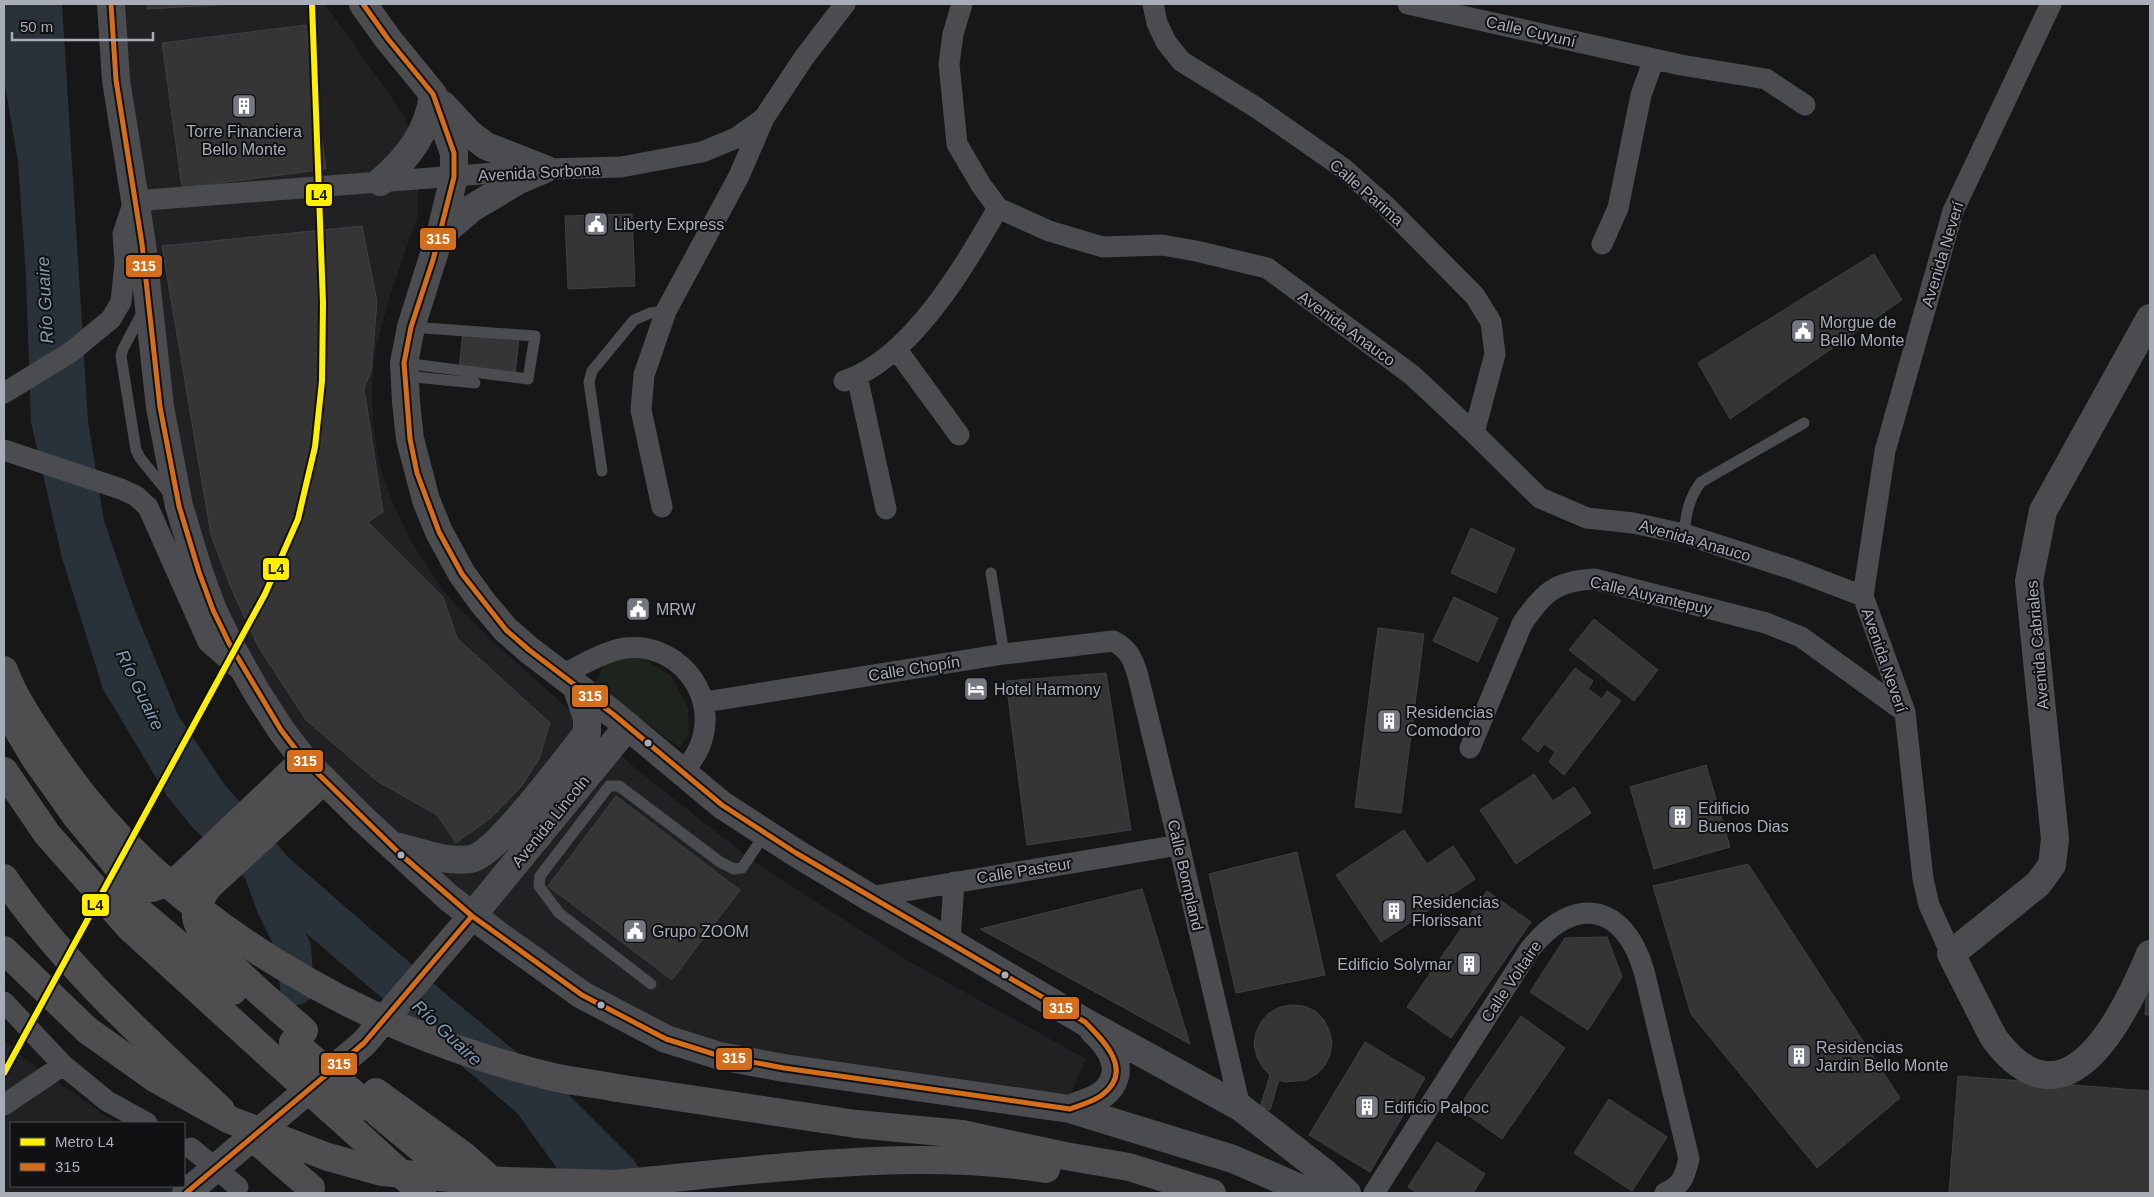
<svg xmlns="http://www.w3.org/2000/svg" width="2154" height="1197" font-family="Helvetica,sans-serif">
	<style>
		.built { fill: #212123 }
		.green { fill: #1d241e }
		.water { fill: #2a3239 }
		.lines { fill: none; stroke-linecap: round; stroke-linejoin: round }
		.river { stroke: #2a3239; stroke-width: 34 }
		.building { fill: #353536; stroke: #3f4043 }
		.service { stroke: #4b4c50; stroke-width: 11 }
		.minor { stroke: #4b4c50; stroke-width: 21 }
		.tertiary { stroke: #4b4c50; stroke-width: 28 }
		.motorway { stroke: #4e4e51; stroke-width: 28 }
		.minor-bridge { stroke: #4b4c50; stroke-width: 21 }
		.motorway-bridge { stroke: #4e4e51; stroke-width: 28 }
		.bus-1-casing { stroke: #111113; stroke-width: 9 }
		.bus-1 { stroke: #d46e1a; stroke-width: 5 }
		.metro-1-casing { stroke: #111113; stroke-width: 10 }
		.metro-1 { stroke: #fff000; stroke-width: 6 }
		.bus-dot { fill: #a8adb8; stroke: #111113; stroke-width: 2 }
		.labels { text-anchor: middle; stroke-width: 4; stroke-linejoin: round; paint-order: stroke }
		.street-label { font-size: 16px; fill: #a8adb8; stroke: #111113 }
		.poi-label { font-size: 16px; fill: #a8adb8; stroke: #111113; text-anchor: start }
		.water-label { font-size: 18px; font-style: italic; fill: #7f9bb3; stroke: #111113 }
		.line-badge { stroke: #111113; stroke-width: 2 }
		.badge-label { font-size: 14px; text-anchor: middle; font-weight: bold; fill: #fff }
		.pale-badge-label { font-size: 14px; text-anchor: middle; font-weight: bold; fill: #111 }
	</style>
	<rect width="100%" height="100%" fill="#171717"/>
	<path class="built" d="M115 4H325L394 101 405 118 410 133 418 183V215L392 289 376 347 372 382 373 425 380 467 391 499 411 541 442 589 458 607 502 650 636 769 753 861 905 959 1086 1059 1064 1109 714 1056 592 1000 333 786 192 570Z
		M4 1039 25 1059 116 1123H11V1186H184V1172L211 1193H4Z"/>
	<path class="green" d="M625 655 641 657 671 676 688 708 689 734 680 748 595 684 605 662Z"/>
	<path class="water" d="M4 4H62L88 421 104 521 134 608 178 715 224 784 289 858 448 996 568 1094 633 1159 656 1193H575L517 1113 273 905 195 830 167 796 103 689 62 558 31 422 26 276 18 161 4 79Z"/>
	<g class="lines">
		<path class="river" d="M257 861 273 905 294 948 297 988"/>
	</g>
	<path class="building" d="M147 4H235L147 9Z
		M306 25 326 169 182 188 162 43Z
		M632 214 635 286 568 289 565 216Z
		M362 226 377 301 371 372 364 388 383 512 368 522 443 597 457 638 550 723 539 759 521 787 492 817 456 843 437 815 377 781 306 720 259 648 232 590 211 535 162 246Z
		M1874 254 1902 300 1730 419 1698 363Z
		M463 332 519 338 515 375 459 369Z
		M1471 528 1515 549 1496 593 1451 573Z
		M1454 597 1498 618 1478 662 1433 641Z
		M1594 619 1658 670 1634 701 1569 650Z
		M1378 628 1424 634 1401 813 1355 807Z
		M1575 668 1593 681 1588 689 1602 699 1607 691 1621 701 1564 775 1549 762 1555 752 1544 744 1538 752 1522 739Z
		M1106 673 1131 830 1027 845 1006 681Z
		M1706 765 1730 847 1654 869 1630 787Z
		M1534 774 1553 801 1574 787 1591 813 1516 864 1480 810Z
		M616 796 740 890 672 980 548 886Z
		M1404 830 1427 864 1453 846 1475 879 1381 942 1336 875Z
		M1297 852 1325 975 1236 993 1209 874Z
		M1748 864 1900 1098 1817 1168 1691 1014 1653 886Z
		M1142 889 1190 1044 980 929Z
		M1487 891 1531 922 1451 1038 1407 1007Z
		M1607 937 1622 977 1588 1030 1530 992 1565 938Z
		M2148 970H2150V1015H2145Z
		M1291 1005 1304 1006 1315 1011 1324 1020 1329 1030 1332 1042 1330 1055 1325 1065 1317 1074 1306 1080 1285 1082 1279 1080 1270 1110 1260 1107 1270 1075 1263 1068 1257 1057 1254 1045 1256 1033 1261 1022 1269 1013 1280 1007Z
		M1521 1016 1565 1048 1502 1139 1458 1108Z
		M1365 1042 1425 1078 1370 1172 1309 1135Z
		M1958 1076 2150 1091V1193H1949Z
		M1609 1099 1667 1137 1632 1191 1574 1153Z
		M1437 1142 1485 1174 1473 1193H1417L1408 1187Z"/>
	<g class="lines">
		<path class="service" d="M144 309 123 349 121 356 136 450 140 458 170 495
			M404 363 528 379 535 336 411 327
			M405 376 475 383
			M602 471 589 382 592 371 634 320 650 313 666 311
			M1684 534C1686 513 1689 498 1701 482L1804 423
			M991 573 1004 654
			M651 984 559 913 539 886 540 876 609 786H619L720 862 734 869 742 868 765 834"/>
		<path class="minor" d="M962 4 953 34 949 64 957 144 981 185 998 208 1049 231 1103 247 1162 245 1196 251 1267 268 1412 375 1474 433 1540 498 1587 518 1633 523 1684 534 1792 569 1863 596
			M1153 4 1157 23 1166 42 1181 61 1257 108 1343 168 1386 206 1475 296 1491 322 1495 354 1474 433
			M1408 4 1681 65 1766 79 1805 105
			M1602 244 1618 208 1641 95 1654 59
			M897 350 959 435
			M857 376 886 509
			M844 381C911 359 964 267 998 208
			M4 393 71 352 111 319 121 302 125 262 123 234 134 201 545 169 621 167 702 152 736 138 764 118 803 59 845 4
			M4 450 121 489 136 496 148 507 208 642 239 669
			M662 507 641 410 644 375 666 311 739 176 764 118
			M562 675C580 666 605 651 625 648 675 642 715 689 703 736 700 751 691 761 683 773
			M705 702 1004 654 1113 641C1129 649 1133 659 1138 676L1179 845 1240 1107
			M1470 748 1522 624C1543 593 1555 581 1594 579L1766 623 1801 637 1905 712
			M869 897 1179 845
			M950 942 954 882
			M1951 954 1929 905 1923 879 1905 712 1863 596 1885 451 1953 211 2051 4
			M4 1002 63 1065 107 1101 147 1123
			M4 1105 63 1065
			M1374 1193 1530 949C1574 894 1624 903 1644 971L1689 1159C1684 1178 1683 1184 1665 1193"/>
		<path class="tertiary" d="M111 4 116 80 142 244 160 407 179 506 199 572 213 610 229 643 256 691 281 730 304 760 363 819 449 898 501 937 582 995 666 1039 720 1056 784 1068 1070 1109 1233 1159 1311 1193
			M363 4 388 39 433 94 454 153V177L440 235 411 327 404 363 406 402 410 439 426 500 439 532 462 574 483 603 506 630 529 650 613 714 722 805 796 853 869 897 950 942 1085 1022 1240 1107 1325 1173 1347 1193
			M443 105 469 133 486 146 545 169
			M380 182C408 158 429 131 433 94
			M440 235 472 208 519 180 545 169
			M2150 318 2043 511 2029 581 2055 839 2052 865 2038 884 1951 954C1961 974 1972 995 1982 1015 1987 1024 1991 1035 1997 1042 2068 1133 2125 1014 2150 954
			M392 845C417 851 445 863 471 859 497 854 567 758 587 733V718L576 686
			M1070 1109C1081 1104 1094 1101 1103 1094 1128 1074 1112 1047 1093 1030
			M186 1193 364 1043 472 916 628 726"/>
		<path class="motorway" d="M4 707 36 760 75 815 118 867 142 886 152 888 180 878 304 760
			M4 771 47 834 130 928 276 1061
			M4 878C64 966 144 1037 221 1110
			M119 894 233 991
			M4 950 87 1030
			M304 1031C282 1010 198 945 196 917 195 905 202 896 209 886L324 780
			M617 1088 856 1124 962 1134 1065 1156 1129 1167 1212 1193
			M376 1092 463 1155 505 1192
			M379 1114 467 1187
			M351 1128 422 1193
			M614 1184C754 1171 906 1147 1046 1169"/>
		<path class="minor-bridge" d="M191 1148 238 1187"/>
		<path class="motorway-bridge" d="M4 670C14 699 39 734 57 760 165 918 357 1028 541 1074 565 1081 592 1083 617 1088
			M87 1030 156 1079 230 1120 328 1157 382 1172 474 1180 614 1184
			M293 1042 369 1107
			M276 1061 351 1128
			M250 1135 311 1188"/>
		<defs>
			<path id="bus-1" d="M111 4 116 80 142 244 160 407 179 506 199 572 213 610 229 643 281 730 304 760 399 853 472 916 582 995 666 1039 720 1056 784 1068 1070 1109C1080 1105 1093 1102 1102 1095 1134 1071 1105 1042 1085 1022L796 853 722 805 613 714 529 650 506 630 462 574 439 532 417 473 410 439 404 363 411 327 433 260 454 177V153L433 94 388 39 363 4
				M186 1193 364 1043 472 916"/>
		</defs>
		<use href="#bus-1" class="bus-1-casing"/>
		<use href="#bus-1" class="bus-1"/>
		<defs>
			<path id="metro-1" d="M4 1073 265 594 298 519 315 447 322 381 323 303 312 4"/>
		</defs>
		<use href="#metro-1" class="metro-1-casing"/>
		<use href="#metro-1" class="metro-1"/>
	</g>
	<defs>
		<symbol id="building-square" viewBox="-11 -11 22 22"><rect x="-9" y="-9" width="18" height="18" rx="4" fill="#757880" stroke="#111113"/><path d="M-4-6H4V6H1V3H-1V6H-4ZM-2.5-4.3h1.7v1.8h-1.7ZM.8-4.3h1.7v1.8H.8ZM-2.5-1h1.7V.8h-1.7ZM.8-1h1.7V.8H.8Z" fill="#fff"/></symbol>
		<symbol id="civic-square" viewBox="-11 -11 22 22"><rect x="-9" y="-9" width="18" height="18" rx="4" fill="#757880" stroke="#111113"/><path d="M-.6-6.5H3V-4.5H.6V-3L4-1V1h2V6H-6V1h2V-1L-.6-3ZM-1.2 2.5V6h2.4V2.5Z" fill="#fff"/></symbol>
		<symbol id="hotel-square" viewBox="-11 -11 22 22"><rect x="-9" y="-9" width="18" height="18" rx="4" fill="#757880" stroke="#111113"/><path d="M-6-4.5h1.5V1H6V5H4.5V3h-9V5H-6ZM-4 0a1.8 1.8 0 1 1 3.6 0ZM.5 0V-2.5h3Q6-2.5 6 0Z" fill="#fff"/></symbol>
	</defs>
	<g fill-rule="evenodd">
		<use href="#building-square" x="230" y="92" width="28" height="28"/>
		<use href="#civic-square" x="582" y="210" width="28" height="28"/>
		<use href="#civic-square" x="1789" y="317" width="28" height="28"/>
		<use href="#civic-square" x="624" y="595" width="28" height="28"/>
		<use href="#hotel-square" x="962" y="675" width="28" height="28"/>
		<use href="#building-square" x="1375" y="707" width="28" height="28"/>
		<use href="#building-square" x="1666" y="803" width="28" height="28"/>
		<use href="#building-square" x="1380" y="897" width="28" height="28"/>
		<use href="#civic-square" x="621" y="917" width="28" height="28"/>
		<use href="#building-square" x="1455" y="950" width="28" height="28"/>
		<use href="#building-square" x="1785" y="1042" width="28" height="28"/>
		<use href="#building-square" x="1353" y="1093" width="28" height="28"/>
	</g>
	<g class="bus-dot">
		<circle cx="648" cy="743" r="4.5"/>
		<circle cx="401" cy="855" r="4.5"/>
		<circle cx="1005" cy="975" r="4.5"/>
		<circle cx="601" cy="1005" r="4.5"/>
	</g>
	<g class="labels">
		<g class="street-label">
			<text transform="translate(1531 31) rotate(13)" y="6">Calle Cuyuní</text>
			<text transform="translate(539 172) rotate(-3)" y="6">Avenida Sorbona</text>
			<text transform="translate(1367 192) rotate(41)" y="6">Calle Parima</text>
			<text transform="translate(1942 254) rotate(-73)" y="6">Avenida Neverí</text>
			<text transform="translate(1347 328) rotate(36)" y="6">Avenida Anauco</text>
			<text transform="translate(1695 540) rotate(16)" y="6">Avenida Anauco</text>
			<text transform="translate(1651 595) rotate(13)" y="6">Calle Auyantepuy</text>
			<text transform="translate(2037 645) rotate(-95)" y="6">Avenida Cabriales</text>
			<text transform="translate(1885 660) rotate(71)" y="6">Avenida Neverí</text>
			<text transform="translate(914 668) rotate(-9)" y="6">Calle Chopín</text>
			<text transform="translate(550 821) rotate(-51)" y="6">Avenida Lincoln</text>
			<text transform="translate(1024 870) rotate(-9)" y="6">Calle Pasteur</text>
			<text transform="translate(1186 875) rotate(77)" y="6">Calle Bompland</text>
			<text transform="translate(1511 981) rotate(-56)" y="6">Calle Voltaire</text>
		</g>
		<g class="poi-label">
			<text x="244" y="137" text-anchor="middle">Torre Financiera<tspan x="244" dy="18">Bello Monte</tspan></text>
			<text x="614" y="230">Liberty Express</text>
			<text x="1820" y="328">Morgue de<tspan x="1820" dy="18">Bello Monte</tspan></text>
			<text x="656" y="615">MRW</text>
			<text x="994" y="695">Hotel Harmony</text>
			<text x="1406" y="718">Residencias<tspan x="1406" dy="18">Comodoro</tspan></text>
			<text x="1698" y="814">Edificio<tspan x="1698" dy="18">Buenos Dias</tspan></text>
			<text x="1412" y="908">Residencias<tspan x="1412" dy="18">Florissant</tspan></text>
			<text x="652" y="937">Grupo ZOOM</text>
			<text x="1452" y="970" text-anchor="end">Edificio Solymar</text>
			<text x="1816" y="1053">Residencias<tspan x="1816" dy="18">Jardin Bello Monte</tspan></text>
			<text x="1384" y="1113">Edificio Palpoc</text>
		</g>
		<g class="water-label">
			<text transform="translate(45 300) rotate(-93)" y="6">Río Guaire</text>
			<text transform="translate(140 690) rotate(64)" y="6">Río Guaire</text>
			<text transform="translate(447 1033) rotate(43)" y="6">Río Guaire</text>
		</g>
	</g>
	<g class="line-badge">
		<rect x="305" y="183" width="28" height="24" rx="5" fill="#fff000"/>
		<rect x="419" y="227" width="38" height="24" rx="5" fill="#d46e1a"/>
		<rect x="125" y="254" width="38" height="24" rx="5" fill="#d46e1a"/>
		<rect x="262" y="557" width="28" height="24" rx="5" fill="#fff000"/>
		<rect x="571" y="684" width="38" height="24" rx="5" fill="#d46e1a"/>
		<rect x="286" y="749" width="38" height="24" rx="5" fill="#d46e1a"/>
		<rect x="81" y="893" width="29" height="24" rx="5" fill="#fff000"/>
		<rect x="1042" y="996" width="38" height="24" rx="5" fill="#d46e1a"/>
		<rect x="715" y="1047" width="38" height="24" rx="5" fill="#d46e1a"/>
		<rect x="320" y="1052" width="38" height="24" rx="5" fill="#d46e1a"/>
	</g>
	<g class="badge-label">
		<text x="438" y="244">315</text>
		<text x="144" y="271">315</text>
		<text x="590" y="701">315</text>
		<text x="305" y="766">315</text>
		<text x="1061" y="1013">315</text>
		<text x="734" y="1063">315</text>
		<text x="339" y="1069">315</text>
	</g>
	<g class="pale-badge-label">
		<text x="319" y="200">L4</text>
		<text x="276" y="574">L4</text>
		<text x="95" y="910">L4</text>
	</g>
	<rect width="2154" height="1197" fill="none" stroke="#a8adb8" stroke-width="10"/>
	<rect x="10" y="1122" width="175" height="65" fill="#111113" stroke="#4d4f55"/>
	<rect x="20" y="1138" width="25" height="8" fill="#fff000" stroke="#4d4f55"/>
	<text x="55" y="1147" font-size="15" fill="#a8adb8">Metro L4</text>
	<rect x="20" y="1163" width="25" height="8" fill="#d46e1a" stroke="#4d4f55"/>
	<text x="55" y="1172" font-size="15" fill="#a8adb8">315</text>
	<path d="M12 32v8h141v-8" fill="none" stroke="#a8adb8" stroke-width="2.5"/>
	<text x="20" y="32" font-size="15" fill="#a8adb8" stroke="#111113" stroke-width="4" paint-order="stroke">50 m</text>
</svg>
